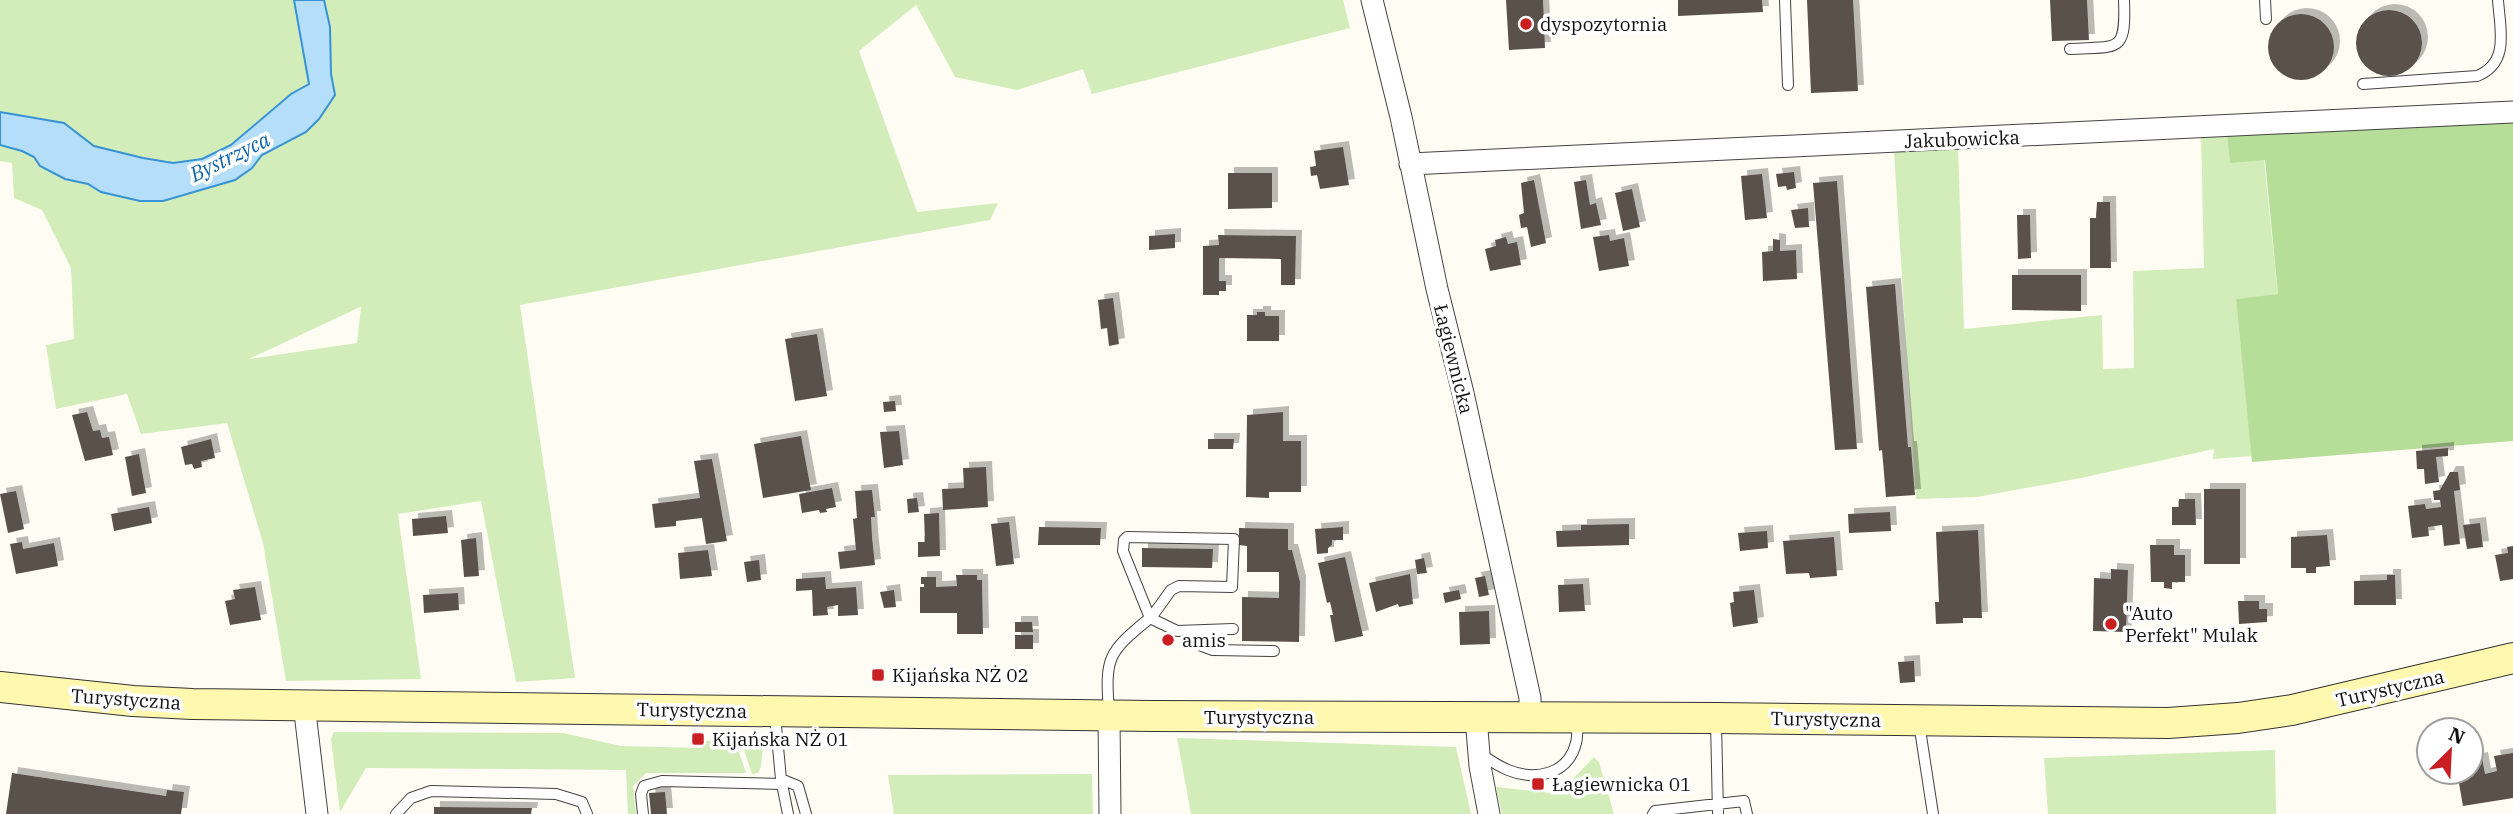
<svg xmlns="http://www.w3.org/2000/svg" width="2513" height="814" font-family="'IBM Plex Serif',serif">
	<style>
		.green { fill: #d3edba; fill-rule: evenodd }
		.forest { fill: #b6de98 }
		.water { fill: #b5defa; stroke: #3793d5; stroke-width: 2 }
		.building { fill: #5a514c; filter: url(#shadow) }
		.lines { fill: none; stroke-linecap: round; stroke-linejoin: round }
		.service-casing { stroke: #434343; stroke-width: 12 }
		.minor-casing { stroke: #434343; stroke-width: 23 }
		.secondary-casing { stroke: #323232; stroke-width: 32 }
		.service { stroke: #fff; stroke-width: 10 }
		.minor { stroke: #fff; stroke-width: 21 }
		.secondary { stroke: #fff8ae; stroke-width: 30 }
		.poi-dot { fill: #c91f23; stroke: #fff; stroke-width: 2.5 }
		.labels { text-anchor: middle; stroke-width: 7; stroke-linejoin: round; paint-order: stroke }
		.poi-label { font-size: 19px; fill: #101010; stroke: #fff; text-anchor: start }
		.street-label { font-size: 19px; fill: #101010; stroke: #fff }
		.water-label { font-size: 21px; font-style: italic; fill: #1164aa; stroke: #fff }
	</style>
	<defs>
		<filter id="shadow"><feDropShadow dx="6" dy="-6" stdDeviation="0" flood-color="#0004"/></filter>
	</defs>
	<rect width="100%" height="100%" fill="#fffdf3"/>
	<path class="green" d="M0 0H294L310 84 291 94 231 145 202 159 173 163 143 158 94 146 64 123 0 112Z
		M324 0H1343L1350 28 1092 94 1083 69 1017 90 955 77 916 5 859 51 917 212 998 203 990 220 520 305 575 678 516 682 481 501 398 514 421 679 286 681 263 543 227 423 141 434 127 394 56 409 46 345 74 339 71 268 42 210 14 198 12 163 0 161V145L22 150 65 179 88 183 101 192 203 189 235 180 252 168 262 155 287 142 324 112 330 100 335 95 331 74 330 27ZM361 307 357 343 249 359 360 307Z
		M2227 133 2264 160 2278 295 2236 299 2252 456 2213 459 2214 449 2081 478 1977 497 1916 499 1894 151 1958 146 1964 329 2102 315 2103 369 2134 368 2133 271 2204 268 2201 137Z
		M334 732 563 733 621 746 702 748 706 741 735 740 746 773H646L633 786 636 814H628L626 770 366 768 340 812 331 739Z
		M759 733 764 738 761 767 758 773 752 774 740 738Z
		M1177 738 1456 747 1471 814H1191Z
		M2275 750 2276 814H2048L2044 758Z
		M1594 757 1599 762 1614 814H1502L1496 787 1551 793 1571 781Z
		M1092 774 1093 814H894L888 775Z"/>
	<path class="forest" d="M2513 117V441L2252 462 2236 299 2278 294 2265 160 2230 163 2227 133Z"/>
	<path class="water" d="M294 0H324L330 27 331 74 335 95 319 119 306 132 262 155 252 168 235 180 163 201H140L101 192 88 184 65 179 40 166 34 157 22 151 0 145V112L64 123 94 146 143 158 173 163 202 159 231 145 291 94 309 84Z"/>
	<path class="building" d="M1506 0H1543L1545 48 1509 50Z
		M1678 0H1762L1763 12 1678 16Z
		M1807 0H1853L1858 91 1811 93Z
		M2050 0H2087L2089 40 2052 41Z
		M2356 43a33 33 0 1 1 66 0a33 33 0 1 1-66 0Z
		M2268 47a33 33 0 1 1 66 0a33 33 0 1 1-66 0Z
		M1343 147 1349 185 1320 189 1317 175 1311 176 1310 167 1316 166 1314 151Z
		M1794 172 1796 188 1787 190 1786 186 1778 187 1776 174Z
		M1228 173H1272V208L1228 209Z
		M1762 174 1767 218 1745 220 1741 176Z
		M1534 180 1546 243 1531 247 1527 227 1521 228 1519 215 1524 213 1521 183Z
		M1586 180 1590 205 1596 203 1601 225 1581 229 1574 182Z
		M1837 181 1857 449 1835 450 1813 183Z
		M1632 189 1640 227 1623 231 1615 193Z
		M2097 202H2110L2111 268H2090V218H2096Z
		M1808 208 1809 227 1795 228 1791 210Z
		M2017 215H2030L2031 258 2018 259Z
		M1175 234V248L1149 250V236Z
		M1218 235 1296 236 1295 285H1281V259L1219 258V281H1226V291H1219V295H1203V246L1219 245Z
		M1609 235 1610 241 1624 238 1629 266 1599 271 1593 237Z
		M1506 237 1508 244 1517 242 1521 265 1490 271 1485 249 1496 246 1495 240Z
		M1773 239 1780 240V251L1796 250 1797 279 1763 281 1762 252 1773 251Z
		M2012 275H2081V311L2012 310Z
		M1895 284 1908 447H1911L1915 495 1886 497 1882 450 1879 451 1866 287Z
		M1113 298 1119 344 1109 346 1107 328 1101 329 1098 300Z
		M1257 312H1265V316H1279V341H1247V315H1257Z
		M817 334 827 396 795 401 785 339Z
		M895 401 896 411 884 412 883 402Z
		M87 412 93 431 100 430 102 438 109 437 113 455 85 461 72 415Z
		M1283 412V441H1301V492H1269V498L1246 497 1247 415Z
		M899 431 903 465 884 468 880 432Z
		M801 436 811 490 763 498 754 444Z
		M211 439 215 458 201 461 202 467 194 469 192 464 185 465 181 447Z
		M1208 439H1234L1233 449H1208Z
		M2448 448V456L2436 457 2439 482 2425 484 2424 469H2417L2416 451Z
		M139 454 146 493 132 496 125 457Z
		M712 459 727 541 706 544 702 518 676 521V526L655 528 652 504 700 498 694 461Z
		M986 467 988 507 943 510 942 489 964 488 963 468Z
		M2450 472H2458L2460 490 2454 491 2460 544 2444 546 2442 525 2428 527 2429 536 2412 538 2408 506 2425 504 2426 509 2441 507 2440 500H2434L2433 491 2440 490Z
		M832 488 836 507 826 509 827 512 820 513 819 510 802 513 799 494Z
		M2204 489H2240V564H2204Z
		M872 490 875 517H871L872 537 875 565 840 569 838 552 856 550 853 519 857 518 855 491Z
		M16 491 24 529 8 533 0 494Z
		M917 498 919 512 908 513 907 499Z
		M2179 499H2195L2196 525H2172V507H2179Z
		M149 507 152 523 114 531 111 514Z
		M1890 512 1891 531 1849 533 1848 514Z
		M939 513 940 556 918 557V542H925L924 514Z
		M446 516 448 533 413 536 412 519Z
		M1009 522 1014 564 996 566 991 524Z
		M2480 523 2483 547 2467 549 2463 525Z
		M1629 524V545L1557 547 1556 531 1581 530V525Z
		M1039 527 1101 528 1100 545H1038Z
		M1343 527V540H1332V545L1328 548V553L1317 554 1315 529Z
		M1239 528 1288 529V550H1292L1300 582 1299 642 1242 641V597L1279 598V572H1247V546L1239 545Z
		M1978 530 1982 618H1963V623L1936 624 1935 602H1939L1936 532Z
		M1767 531 1768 548 1740 551 1738 533Z
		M2327 535 2330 566 2316 567V573H2306V568H2291V537Z
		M1834 537 1837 576 1810 578 1809 573 1786 574 1783 541Z
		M476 538 479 576 464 577 461 540Z
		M22 542 23 549 54 543 58 566 16 574 10 544Z
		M2150 545H2174V555H2185V582H2172V589L2164 588V582H2151Z
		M2513 546V579L2500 581 2495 555 2508 553 2507 547Z
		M1142 548 1213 549 1212 568 1142 567Z
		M708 550 712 576 680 579 678 553Z
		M1345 557 1363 636 1335 642 1330 615H1333L1330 602 1327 603 1318 563Z
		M1424 558 1427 573 1417 574 1415 560Z
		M759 560 761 580 747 582 744 562Z
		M2111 569 2128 570 2126 632 2093 631 2094 578 2111 579Z
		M1410 574 1413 604 1399 607 1398 604 1376 612 1369 583Z
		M956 575H977V580H982L983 634H957V613H920V587H924V584H921V577H936V587L957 586Z
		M2387 575H2395L2396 605H2354V581L2387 580Z
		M1485 576 1489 595 1479 597 1475 578Z
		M825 577 826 589 856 587 858 615 838 616V605L827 607 828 615 813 616 812 590 796 591V579Z
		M1583 584 1585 611 1559 612 1558 585Z
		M255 587 261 620 230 625 225 601 235 599 233 590Z
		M894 590 896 607 884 608 880 592Z
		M1459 590 1461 599 1445 603 1443 593Z
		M1754 590 1758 623 1733 627 1730 603 1734 602 1733 592Z
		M458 593 459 610 424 613 423 595Z
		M2238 601H2259V609H2267V622L2239 624Z
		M1489 611 1490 644 1460 645 1459 612Z
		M1015 622H1032L1033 632H1015Z
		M1015 635H1033V649H1015Z
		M1914 661 1915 682 1900 683 1898 662Z
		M2513 753V798L2463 806 2457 772H2471V760L2482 758 2485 774 2497 771 2494 756Z
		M12 773 166 796 167 790 184 792 181 814H6Z
		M665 792 667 814H651L649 793Z
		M434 807 532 808 531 814H434Z"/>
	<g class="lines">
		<defs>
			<path id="service" d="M1785 0 1788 85
				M2265 0 2266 19
				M2070 49C2119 46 2126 54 2124 0
				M2363 84 2477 76C2510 63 2500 29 2498 0
				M1190 631 1202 646 1213 650 1274 651
				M1109 713C1105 657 1107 653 1150 618L1153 615 1171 590 1179 586 1232 587 1234 539 1127 537 1124 540 1123 551 1150 618 1177 631 1233 629
				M775 715 781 779 798 786 806 814
				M1716 721 1718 814
				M1919 723 1933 814
				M1479 753C1488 759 1498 766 1508 770 1535 781 1568 775 1576 743 1578 736 1577 728 1577 721
				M781 779 788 814
				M396 814 411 798 431 791 556 794 582 802 587 814
				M643 814 641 794 644 786 662 781 782 784
				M1653 814 1655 811 1744 801 1747 814"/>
			<path id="minor" d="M1372 0 1401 117 1437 289 1463 393 1530 698V718
				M1410 164 2513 112
				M304 704 317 814
				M1109 715 1110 814
				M1476 718 1480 766 1489 814"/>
			<path id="secondary" d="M0 687 133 701 192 704 1153 716 1716 718 2168 723 2238 718 2292 710 2513 658"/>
		</defs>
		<use href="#service" class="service-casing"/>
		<use href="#minor" class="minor-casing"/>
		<use href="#secondary" class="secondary-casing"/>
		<use href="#service" class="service"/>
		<use href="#minor" class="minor"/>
		<use href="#secondary" class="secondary"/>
	</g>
	<g class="poi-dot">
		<circle cx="1526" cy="24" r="7"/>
		<circle cx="2111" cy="624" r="7"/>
		<circle cx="1168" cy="640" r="7"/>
		<rect x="871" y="668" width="14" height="14" rx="3.5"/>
		<rect x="691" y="732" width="14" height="14" rx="3.5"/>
		<rect x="1531" y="777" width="14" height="14" rx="3.5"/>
	</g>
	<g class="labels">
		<g class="poi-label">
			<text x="1540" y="31">dyspozytornia</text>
			<text x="2125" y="620">"Auto<tspan x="2125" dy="22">Perfekt" Mulak</tspan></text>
			<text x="1182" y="647">amis</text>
			<text x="892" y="682">Kijańska NŻ 02</text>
			<text x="712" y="746">Kijańska NŻ 01</text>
			<text x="1552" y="791">Łagiewnicka 01</text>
		</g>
		<g class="street-label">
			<text transform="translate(1962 139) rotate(-2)" y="7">Jakubowicka</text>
			<text transform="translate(1454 359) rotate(76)" y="7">Łagiewnicka</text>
			<text transform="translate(2390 688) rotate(-13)" y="7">Turystyczna</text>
			<text transform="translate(126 699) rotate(4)" y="7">Turystyczna</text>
			<text transform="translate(692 710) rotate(1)" y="7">Turystyczna</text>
			<text x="1259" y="724">Turystyczna</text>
			<text transform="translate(1826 719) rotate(1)" y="7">Turystyczna</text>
		</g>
		<g class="water-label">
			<text transform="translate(230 157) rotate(-26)" y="7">Bystrzyca</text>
		</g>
	</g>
	<g transform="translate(2450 751) rotate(24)"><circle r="33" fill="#ffffff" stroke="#9f9f9f" stroke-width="2"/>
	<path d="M0-5L12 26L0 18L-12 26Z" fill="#c91f23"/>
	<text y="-10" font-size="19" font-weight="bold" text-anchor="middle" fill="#101010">N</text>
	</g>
</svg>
